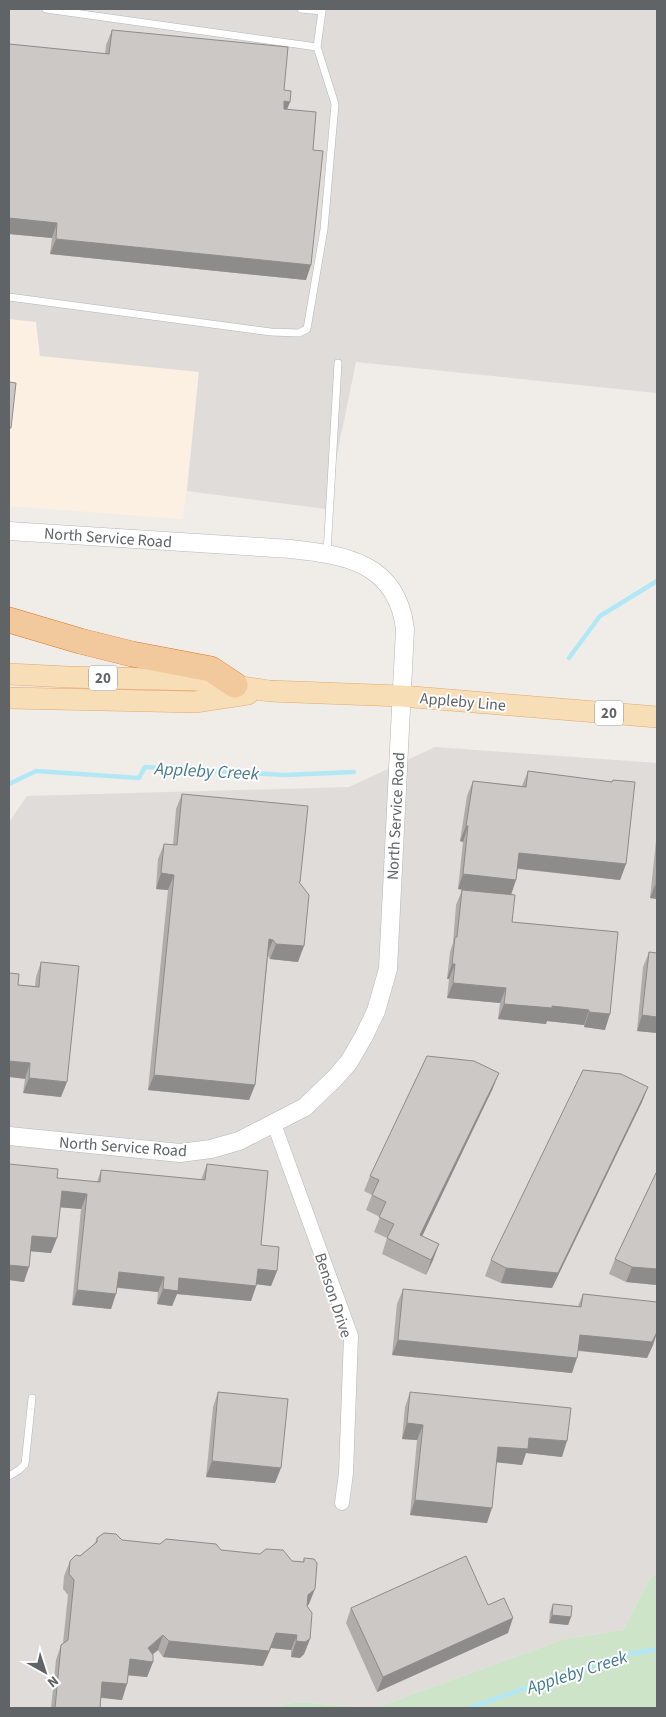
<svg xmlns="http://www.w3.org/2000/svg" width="666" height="1717" font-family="'Source Sans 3',sans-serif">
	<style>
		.commercial { fill: #fbf0e2 }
		.industrial { fill: #dfdcda }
		.green { fill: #cee4c8 }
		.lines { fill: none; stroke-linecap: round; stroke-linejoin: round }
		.stream { stroke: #b2e8f6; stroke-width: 4.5 }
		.service-casing { stroke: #b3b6b9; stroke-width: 8 }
		.minor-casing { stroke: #b3b6b9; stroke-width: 15 }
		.tertiary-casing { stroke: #b3b6b9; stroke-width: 19 }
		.primary-casing { stroke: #e3a86e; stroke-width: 22 }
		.motorway-casing { stroke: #e07519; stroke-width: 26 }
		.service { stroke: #fff; stroke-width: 7 }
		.minor { stroke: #fff; stroke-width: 14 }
		.tertiary { stroke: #fff; stroke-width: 18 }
		.primary { stroke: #f7deb6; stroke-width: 21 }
		.motorway { stroke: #f2c99d; stroke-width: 25 }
		.wall { fill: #afaca9 }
		.shaded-wall { fill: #8e8c8a }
		.building { fill: #cbc8c5; stroke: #8e8c8a }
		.labels { text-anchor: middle; stroke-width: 4; stroke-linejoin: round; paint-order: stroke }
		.shield { fill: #fff; stroke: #909295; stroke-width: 1 }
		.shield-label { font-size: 15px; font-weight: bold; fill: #606467 }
		.street-label { font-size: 16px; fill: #606467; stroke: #fff }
		.water-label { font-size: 18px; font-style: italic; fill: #45798f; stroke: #fff }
	</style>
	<rect width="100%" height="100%" fill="#f0ede8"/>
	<path class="commercial" d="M9 319 36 322 40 356 199 371 183 519 9 506Z"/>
	<path class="industrial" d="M9 9H657V393L356 362 326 509 187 491 199 372 40 356 36 322 9 319Z
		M435 747 657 763V1573L649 1580 623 1630 564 1639 375 1708 296 1702 271 1708H9V822L27 796 349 787Z"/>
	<path class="green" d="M657 1573V1708H271L296 1702 375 1708 564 1639 623 1630 649 1580Z"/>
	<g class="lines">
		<path class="stream" d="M569 658 600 616 657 581
			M9 784 36 771 139 778 145 767 285 775 354 772
			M469 1708 618 1656 657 1649"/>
		<defs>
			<path id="service" d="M301 9 322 11 317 47
				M9 297 271 332 299 333 307 329 324 229 335 104 317 47 46 9
				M327 553 338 363
				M9 1476 19 1470 25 1464 32 1398"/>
			<path id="minor" d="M274 1124 351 1336 346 1473 342 1503"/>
			<path id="tertiary" d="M9 531 291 549C346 555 397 563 405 629L388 969 376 1011 364 1036 349 1062 335 1078 305 1107 239 1141 211 1149 180 1153 9 1136"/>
			<path id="primary" d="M9 674 68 677 197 680 269 691 401 696 657 717
				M9 698 195 702 248 694"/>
			<path id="motorway" d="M9 620 80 641 132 654 211 669 235 685"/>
		</defs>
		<use href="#service" class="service-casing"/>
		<use href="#minor" class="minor-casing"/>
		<use href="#tertiary" class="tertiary-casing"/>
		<use href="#primary" class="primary-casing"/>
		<use href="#motorway" class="motorway-casing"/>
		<use href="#service" class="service"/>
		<use href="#minor" class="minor"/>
		<use href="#tertiary" class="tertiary"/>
		<use href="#primary" class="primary"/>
		<use href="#motorway" class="motorway"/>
	</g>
	<path class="wall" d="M112 30 284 90 287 109 313 150 306 280 50 254 52 238 9 234V44L105 54 106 45Z
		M528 771 612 782 613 780 626 864 620 880 518 869 511 895 512 922 605 1030 584 1027V1025L547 1021 546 1024 498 1019 500 1003 447 998 449 979H447L450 952 453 943 456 905 462 890 458 889 463 842 460 841 467 796 473 781 522 786Z
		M182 794 300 882 298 962 270 959 268 956 255 1085 249 1100 148 1090 168 890 156 889 158 859 164 844 173 845 176 809Z
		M657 832V899L650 898Z
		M649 952 657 1033 637 1031 643 967Z
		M41 962 61 1097 23 1093 25 1079 18 985 35 986 36 977Z
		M648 1087 642 1102 552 1288 501 1283 485 1276 491 1260Z
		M493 1088 422 1236 439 1244 433 1260 426 1275 382 1254 387 1238 374 1232 380 1217 366 1210 372 1195 364 1191 370 1176Z
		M207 1164 277 1271 271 1286 257 1284 251 1301 177 1294 172 1306 157 1304 158 1292 117 1288 111 1309 72 1305 81 1209 60 1207 51 1253 31 1251 24 1282 9 1280 57 1178 97 1182 101 1170 201 1180Z
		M657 1171V1285L626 1282 609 1274 615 1259Z
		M403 1289 578 1306 583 1294 657 1333 653 1345 647 1358 578 1351 572 1373 392 1355 397 1304Z
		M218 1392 275 1483 206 1477 213 1407Z
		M410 1392 562 1457 526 1453 522 1465 497 1462 487 1523 410 1515 417 1440 402 1439 405 1407Z
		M97 1538 221 1550 292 1561 303 1562 304 1558 309 1604 307 1606 310 1639 304 1654 300 1658 291 1657V1650L271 1648 263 1666 163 1657 158 1650 153 1654V1662L147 1677 128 1675 122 1700 101 1698 100 1708H51L56 1660 61 1645 63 1643 68 1595 63 1589 64 1576 70 1561 80 1556 95 1543Z
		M553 1604 571 1617 568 1625 549 1623 550 1612Z
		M488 1605 508 1633 377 1692 346 1623 351 1608Z"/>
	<path class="shaded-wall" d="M284 101 290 102 284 117H279Z
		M9 218 57 223 52 238 9 234Z
		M56 239 311 265 306 280 50 254Z
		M466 826H468L463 842 460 841Z
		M519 853 626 864 620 880 514 868Z
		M161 873 174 875 168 890 156 889Z
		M463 874 516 880 511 895 458 889Z
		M656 883H657V899L650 898Z
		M269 939 273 940 267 955Z
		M276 944 304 946 298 962 270 959Z
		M452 964H455L449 979H447Z
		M453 983 506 988 500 1003 447 998Z
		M504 1004 552 1006 589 1010 584 1025 547 1021 546 1024 498 1019Z
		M589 1012 610 1014 605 1030 584 1027Z
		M642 1015 657 1017V1033L637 1031Z
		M9 1061 30 1063 25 1079 9 1077Z
		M499 1073 493 1088 415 1251 420 1235Z
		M154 1075 255 1085 249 1100 148 1090Z
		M29 1078 67 1082 61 1097 23 1093Z
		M648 1087 642 1102 552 1288 501 1283 506 1268Z
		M62 1191 87 1194 81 1209 56 1207Z
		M32 1236 57 1238 51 1253 27 1251Z
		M439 1244 433 1260 426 1275 431 1260Z
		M9 1265 29 1267 24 1282 9 1280Z
		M632 1267 657 1269V1285L626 1282Z
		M258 1269 277 1271 271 1286 253 1284Z
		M119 1272 164 1277 158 1292 113 1287Z
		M179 1278 256 1286 251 1301 177 1294 172 1306 157 1304 163 1289Z
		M77 1290 116 1294 111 1309 72 1305Z
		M657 1332 653 1345 647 1358 574 1350 580 1335Z
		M398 1340 577 1358 572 1373 392 1355Z
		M407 1423 423 1425 417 1440 402 1439Z
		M529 1438 567 1441 562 1457 526 1453 522 1465 493 1462 498 1447Z
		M212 1461 281 1468 275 1483 206 1477Z
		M415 1500 492 1508 487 1523 410 1515Z
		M315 1589 309 1604 302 1610 308 1595Z
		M552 1615 571 1617 568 1625 549 1623Z
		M513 1618 508 1633 377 1692 383 1677Z
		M276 1633 297 1635 291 1650 271 1648 263 1666 163 1657 169 1641Z
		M163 1635 158 1650 145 1661 153 1662 147 1677 124 1675 130 1659 148 1648Z
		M310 1639 304 1654 300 1658 291 1657 296 1641Z
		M102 1682 127 1684 122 1700 97 1697Z"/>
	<path class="building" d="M112 30 288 47 284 90 291 91 290 102 284 101V109L316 112 313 150 323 151 311 265 56 239 57 223 9 218V44L109 54Z
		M9 382 16 383 11 428H9Z
		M528 771 612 782 613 780 635 782 626 864 519 853 516 880 463 874 468 826H466L473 781 526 787Z
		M182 794 308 806 300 882H299L309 895 304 946 276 944 273 940 269 939 255 1085 154 1075 174 875 161 873 164 844 177 845Z
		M657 869V883H656Z
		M462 890 515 895 512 922 618 932 610 1014 589 1012V1010L552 1006V1008L504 1004 506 988 453 983 455 964H452L455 937H457Z
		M649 952 657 953V1017L642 1015Z
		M41 962 79 966 67 1082 29 1078 30 1063 9 1061V973L19 974 18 985 39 987Z
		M427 1056 474 1061 499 1073 420 1235 439 1244 431 1260 387 1238 394 1224 379 1217 386 1202 372 1195 379 1180 370 1176Z
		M583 1070 621 1074 648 1087 558 1273 506 1268 491 1260Z
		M9 1164 58 1169 57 1178 100 1182 101 1170 205 1180 207 1164 268 1171 261 1245 279 1247 277 1271 258 1269 256 1286 179 1278 178 1291 163 1289 164 1277 119 1272 116 1294 77 1290 87 1194 62 1191 57 1238 32 1236 29 1267 9 1265Z
		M657 1171V1269L632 1267 615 1259Z
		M403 1289 581 1307 583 1294 657 1302V1332L652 1342 580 1335 577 1358 398 1340Z
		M218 1392 288 1399 281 1468 212 1461Z
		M410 1392 571 1408 567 1441 529 1438 528 1449 498 1447 492 1508 415 1500 423 1425 407 1423Z
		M104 1533 116 1534 122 1540 160 1544 166 1539 216 1544 221 1550 260 1554 266 1549 283 1550 292 1561 304 1562V1558L314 1559 317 1563 315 1589 308 1595 307 1606 312 1613 310 1639 305 1642 296 1641 297 1635 276 1633 269 1651 169 1641 163 1635 148 1648 153 1655V1662L130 1659 127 1684 102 1682 100 1708H55L61 1645 68 1640 74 1580 69 1574 70 1561 76 1555 80 1556 97 1542V1538Z
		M466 1556 488 1605 504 1598 513 1618 383 1677 351 1608Z
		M553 1604 572 1606 571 1617 552 1615Z"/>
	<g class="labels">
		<g class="shield">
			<rect x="89" y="665.5" width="28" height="25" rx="4"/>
			<rect x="595" y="700.5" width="28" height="25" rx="4"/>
		</g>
		<g class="shield-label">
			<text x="103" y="683">20</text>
			<text x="609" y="718">20</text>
		</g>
		<g class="street-label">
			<text transform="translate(108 537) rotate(4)" y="6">North Service Road</text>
			<text transform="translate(463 701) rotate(5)" y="6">Appleby Line</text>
			<text transform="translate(395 816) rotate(-87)" y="6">North Service Road</text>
			<text transform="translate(123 1146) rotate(4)" y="6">North Service Road</text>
			<text transform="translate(334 1295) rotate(72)" y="6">Benson Drive</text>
		</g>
		<g class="water-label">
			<text transform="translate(207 771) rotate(3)" y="6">Appleby Creek</text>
			<text transform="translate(577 1672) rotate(-18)" y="6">Appleby Creek</text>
		</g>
	</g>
	<rect width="666" height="1717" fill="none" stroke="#606467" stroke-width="20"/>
	<g transform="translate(45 1672) rotate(141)" stroke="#ffffff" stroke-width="4" paint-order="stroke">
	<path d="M0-4L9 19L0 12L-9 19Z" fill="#606467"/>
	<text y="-8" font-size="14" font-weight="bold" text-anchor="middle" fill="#606467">N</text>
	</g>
</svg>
